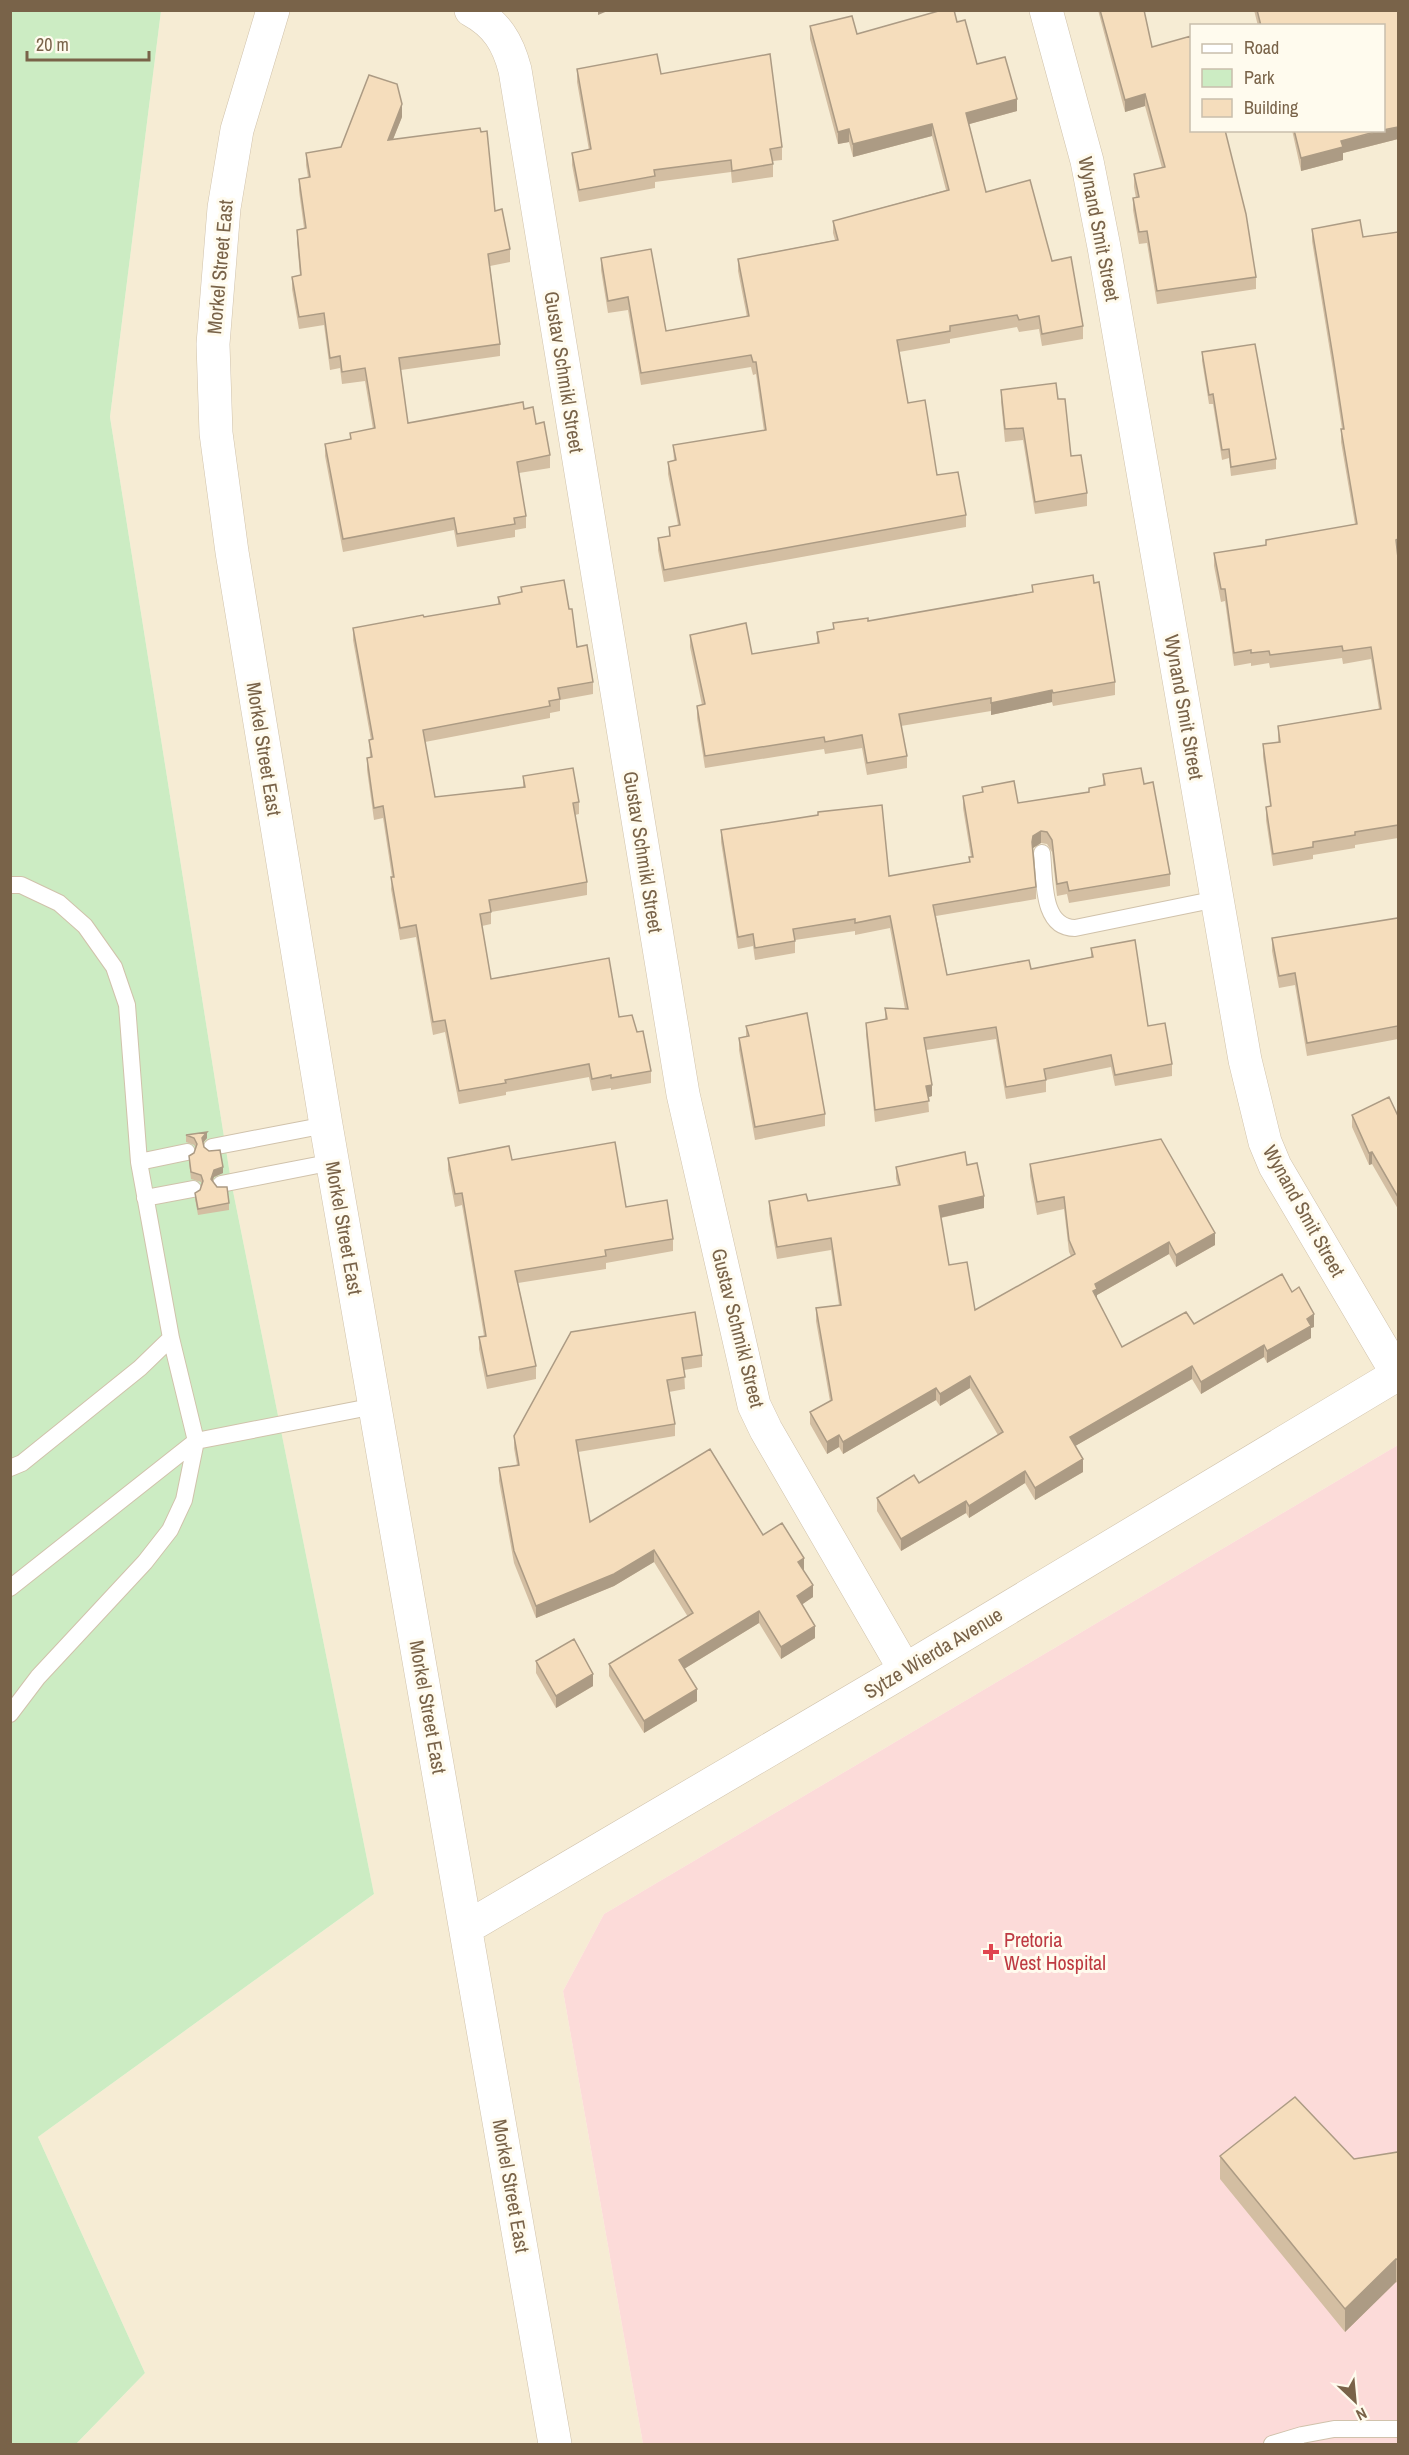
<svg xmlns="http://www.w3.org/2000/svg" width="1409" height="2455" font-family="'Archivo Narrow',sans-serif">
	<style>
		.residential { fill: #f6ecd4; fill-rule: evenodd }
		.medical { fill: #fcdbd9 }
		.green { fill: #ccecc3 }
		.lines { fill: none; stroke-linecap: round; stroke-linejoin: round }
		.service-casing { stroke: #d0c2ab; stroke-width: 18 }
		.minor-casing { stroke: #d0c2ab; stroke-width: 34 }
		.service { stroke: #fff; stroke-width: 16 }
		.minor { stroke: #fff; stroke-width: 33 }
		.wall { fill: #d3bea2 }
		.shaded-wall { fill: #ac9b84 }
		.building { fill: #f5ddbc; stroke: #ac9b84; stroke-width: 1.5 }
		.health-dot { fill: #e0444e; stroke: #fffbee; stroke-width: 2 }
		.labels { text-anchor: middle; stroke-width: 6; stroke-linejoin: round; paint-order: stroke }
		.street-label { font-size: 20px; fill: #796349; stroke: #fffbee }
		.health-label { font-size: 20px; fill: #be3a42; stroke: #fffbee; text-anchor: start }
	</style>
	<rect width="100%" height="100%" fill="#fef9e6"/>
	<path class="residential" d="M161 11H1398V1445L604 1914 563 1991 643 2444H76L145 2373 38 2137 374 1894 231 1181 110 417ZM1192 26H1384V130H1192Z"/>
	<path class="medical" d="M1398 1445V2444H643L563 1991 604 1914Z"/>
	<path class="green" d="M11 11H161L110 417 231 1181 374 1894 38 2137 145 2373 76 2444H11Z"/>
	<g class="lines">
		<defs>
			<path id="service" d="M1042 853C1045 879 1041 928 1075 928L1217 899
				M10 885H21L59 903 85 926 114 967 127 1005 139 1162 171 1338 140 1368 22 1463 10 1468
				M212 1147 326 1125
				M139 1162 187 1152
				M221 1184 333 1162
				M145 1198 193 1189
				M10 1588 196 1441 375 1406
				M10 1714 38 1677 145 1562 170 1530 184 1500 196 1441 171 1338
				M1272 2444 1302 2435 1334 2429H1398"/>
			<path id="minor" d="M273 10 237 130 224 208 213 344 216 433 232 552 326 1125 555 2444
				M471 10C497 24 508 43 515 70L683 1094 754 1405 766 1430 905 1670
				M1046 10 1087 161 1104 247 1245 1060 1265 1142 1275 1166 1398 1375
				M466 1928 905 1670 1398 1374"/>
		</defs>
		<use href="#service" class="service-casing"/>
		<use href="#minor" class="minor-casing"/>
		<use href="#service" class="service"/>
		<use href="#minor" class="minor"/>
	</g>
	<path class="wall" d="M1098 10H1144L1152 47 1256 277V289L1157 304 1147 243 1139 244 1133 210V198H1136L1134 187V174L1162 168 1145 106 1125 112Z
		M1254 10H1398V139L1343 153V160L1301 171 1292 130H1383V26H1258Z
		M957 22 977 64 1017 111 969 124 986 192 1052 261 1083 326V339L1042 346 1039 329 1019 332 1017 327 950 339V343L899 352 908 403 937 475 966 515V527L664 582 658 550V538L669 536V527L678 525 668 474V462L674 461 673 445 764 431 756 374 753 375 751 367 641 385 628 310 608 313 601 270V258L666 331 747 317 738 271V259L835 240 833 233V221L946 190 932 136 853 157 849 142 838 144 810 39V26L857 34Z
		M577 69 661 74 782 147V160L773 161V177L732 183 731 172 655 182V188L579 202 572 165V153L589 150 577 82Z
		M402 117 393 139 495 211 510 249V262L490 266 500 344V356L401 370 408 423 524 409 536 424 550 455V468L519 473 526 516V528L515 530V537L457 547 454 530 343 552 325 456V444L350 439V433L373 429 365 381 342 384 340 368 330 370 324 325 299 329 292 289V277L300 275 297 242V230L304 228 299 191V179L308 177 306 165V153L341 147Z
		M1312 229 1363 237 1398 232V552H1397L1398 558V838L1355 845V848L1313 855V859L1273 866 1266 820V807L1270 806 1263 757V744L1278 742V726L1379 709 1371 659 1343 664 1342 658 1270 668 1269 663 1251 666V663L1234 666 1225 601 1221 602 1214 566V553L1266 545 1355 524 1341 442V429H1342L1333 370 1312 241Z
		M1202 352 1276 459V469L1231 476 1229 458 1222 460 1213 404H1209L1202 361Z
		M1001 390 1058 399 1071 456 1087 493V506L1035 514 1023 440 1005 442 1001 402Z
		M1032 585 1115 682V695L1053 706 1052 702 991 715V711L901 726 907 756V768L867 775 862 748 825 754 824 749 705 768 697 718V706L702 705 690 647V635L752 654 817 643V632L833 629V623L868 621 1032 592Z
		M521 587 569 609 577 647 593 682V694L560 700V711L550 713V718L425 742 435 797 523 787V776L579 802V814L575 815 587 882V895L491 912V924L482 926 491 979 619 1017 637 1032 651 1071V1083L611 1090V1088L592 1091 589 1077 506 1092V1095L459 1104 445 1032 433 1035 416 937 400 940 391 889 392 877 383 818 374 820 367 770V758L370 757 369 740H371L353 640V628L424 617 498 605V597L521 592Z
		M1103 774 1144 784 1170 874V886L1069 903 1067 894 1057 896 1052 852 1047 844 1041 843 1033 848 1032 850 1036 887V899L936 916 947 975 1031 969 1091 957V948L1148 1026 1172 1064V1076L1115 1086 1111 1067 1046 1080V1092L1006 1099 996 1039 926 1050 932 1096 928 1097 929 1112 875 1122 866 1035V1023L885 1020V1008L905 1009 890 928 855 935V931L795 940V953L755 960 753 946 738 949 721 842V830L889 876 969 862V857H971L963 808V796L982 792V787L1018 803 1089 792V788L1103 785Z
		M1398 918V1039L1307 1056 1295 985 1279 988 1272 951V938Z
		M746 1026 825 1114V1126L755 1140 739 1050V1038L746 1036Z
		M1352 1115 1398 1116V1209L1372 1164 1369 1165 1352 1127Z
		M186 1135 207 1138 203 1143 204 1147 223 1173 214 1177 212 1181 229 1203V1210L198 1215 195 1199V1193L200 1190 202 1185 201 1182 191 1179 189 1162V1156L194 1153 196 1148 194 1145 186 1142Z
		M448 1158 512 1160 626 1207 673 1239V1251L606 1263V1269L518 1283 536 1366V1379L487 1389 479 1349V1337L484 1336 462 1205 455 1207 448 1170Z
		M1030 1164 1215 1245 1176 1267 1169 1254 1097 1295V1300L1122 1347 1292 1292 1314 1327 1311 1328V1338L1267 1363 1264 1357 1201 1394 1192 1379 1075 1446 1083 1472 1035 1500 1025 1483 969 1518 966 1513 901 1551 877 1511V1498L919 1483 998 1435 970 1388 940 1406 936 1400 843 1454 839 1447 827 1454 810 1424V1412L830 1401 816 1321V1308L839 1305 831 1250 777 1259 769 1213V1201H808L898 1185 896 1179V1167L967 1165 984 1208 941 1218 949 1265 975 1310 1071 1256 1069 1252 1064 1209 1037 1215 1030 1176Z
		M571 1332 702 1355V1367L684 1370 685 1389 669 1392 675 1424V1436L578 1452 590 1522 763 1535 804 1570 803 1571 813 1597 802 1604 815 1638 781 1659 759 1623 684 1669 697 1701 644 1733 609 1676V1664L688 1617 654 1562 614 1586 536 1618 514 1563 499 1481V1468L517 1465 514 1448V1436Z
		M536 1661 593 1686 556 1708 536 1673Z
		M1398 2152V2283L1396 2282 1345 2332 1220 2179V2156L1354 2159Z"/>
	<path class="shaded-wall" d="M598 10H610L598 15Z
		M1145 94V106L1125 112V100Z
		M1017 99V111L966 125V113Z
		M402 104V117L388 152V140Z
		M932 124V136L853 157V144Z
		M1398 127V139L1343 153V160L1301 171V158L1341 141Z
		M849 129V142L838 144V132Z
		M1052 690V702L991 715V703Z
		M1041 831V843L1033 848 1032 853V842L1033 836Z
		M932 1085V1096L926 1098V1086Z
		M207 1132V1138L202 1144V1138Z
		M1372 1152V1164L1369 1165V1153Z
		M223 1167V1173L214 1177 211 1185V1179L214 1170Z
		M984 1196V1208L939 1218V1206Z
		M1215 1233V1245L1176 1267V1255Z
		M1169 1242V1254L1097 1295V1301L1093 1291 1095 1284Z
		M1314 1314V1327L1311 1328V1338L1267 1363V1351L1307 1319Z
		M1264 1345V1357L1201 1394V1382Z
		M1192 1366V1379L1070 1449V1437Z
		M970 1376V1388L940 1406V1394Z
		M936 1388V1400L843 1454V1442Z
		M839 1435V1447L827 1454V1442Z
		M1083 1459V1472L1035 1500V1488Z
		M1025 1471V1483L969 1518V1506Z
		M966 1501V1513L901 1551V1539Z
		M654 1550V1562L614 1586 536 1618V1606Z
		M804 1558V1570L798 1574V1562Z
		M813 1585V1597L797 1608V1596Z
		M759 1611V1623L679 1672V1660Z
		M815 1626V1638L781 1659V1647Z
		M593 1674V1686L556 1708V1696Z
		M697 1689V1701L644 1733V1721Z
		M1396 2259V2282L1345 2332V2309Z"/>
	<path class="building" d="M942 10H954L957 22 965 20 977 64 1005 57 1017 99 966 113 986 192 1030 180 1052 261 1071 257 1083 326 1042 334 1039 316 1019 320 1017 315 950 326V331L897 340 908 403 925 400 937 475 958 472 966 515 664 570 658 538 670 536 669 527 680 525 668 462 676 460 673 445 766 430 756 362H753L751 355 641 373 628 297 608 301 601 258 651 249 666 331 749 316 738 259 838 240 833 221 949 190 932 124 853 144 849 129 838 132 810 26 852 16 857 34Z
		M1100 10H1144L1152 47 1191 36V130H1225L1246 214 1256 277 1157 291 1147 231 1139 232 1133 198 1139 197 1134 174 1165 167 1145 94 1125 100Z
		M1257 10H1398V127L1383 130V26H1261Z
		M657 54 661 74 770 54 782 147 770 149 773 164 732 171 731 160 654 170 655 176 579 190 572 153 591 149 577 69Z
		M369 75 397 84 402 104 388 140 480 128 481 132 487 131 495 211 502 209 510 249 488 254 500 344 399 358 408 423 523 402 524 409 533 407 536 424 544 422 550 455 517 462 526 516 514 518 515 524 457 534 454 518 343 539 325 444 351 439 350 433 375 428 365 368 342 372 340 356 330 358 324 313 299 317 292 277 301 275 297 230 306 228 299 179 310 177 306 153 341 147Z
		M1294 130H1382L1341 141 1343 147 1301 158Z
		M1360 220 1363 237 1398 232V539L1396 540 1398 558V825L1355 832V835L1313 842V847L1273 854 1266 807 1271 806 1263 744 1280 742 1278 726 1381 709 1371 647 1343 651 1342 646 1270 655 1269 651 1251 653V650L1234 653 1225 589H1221L1214 553 1266 545V540L1357 524 1341 429H1344L1333 357 1312 229Z
		M1255 344 1276 459 1231 467 1229 449 1222 450 1213 394 1209 395 1202 352Z
		M1056 383 1058 399H1065L1071 456 1081 455 1087 493 1035 502 1023 428 1005 429 1001 390Z
		M1093 575 1094 583 1099 582 1115 682 1053 693 1052 690 991 703V698L899 714 907 756 867 763 862 735 825 742 824 737 705 756 697 706 705 704 690 635 746 623 752 654 819 643 817 632 834 629 833 623 868 618V621L1033 592 1032 585Z
		M564 580 569 609H572L577 647 587 645 593 682 558 688 560 699 549 701 550 706 423 730 435 797 525 787 523 776 573 768 579 802 573 803 587 882 489 900 491 912 480 914 491 979 609 958 619 1017 632 1015 637 1032 643 1031 651 1071 611 1078V1075L592 1079 589 1064 505 1080 506 1083 459 1091 445 1020 433 1022 416 925 400 928 391 877H394L383 806 374 808 367 758 372 757 369 740 373 739 353 628 423 615 424 617 500 604 498 597 522 592 521 587Z
		M1141 768 1144 784 1153 782 1170 874 1069 891 1067 882 1057 884 1052 840 1047 832 1041 831 1033 836 1032 842 1036 887 933 905 947 975 1029 960 1031 969 1093 957 1091 948 1135 940 1148 1026 1165 1023 1172 1064 1115 1075 1111 1055 1044 1069 1046 1080 1006 1087 996 1027 924 1038 932 1085 926 1086 929 1101 875 1110 866 1023 887 1019 885 1008 908 1009 890 916 855 923V919L793 929 795 941 755 948 753 934 738 937 721 830 818 815V812L882 805 889 876 970 862 969 857H973L963 796 983 792 982 787 1014 781 1018 803 1089 792V788L1105 785 1103 774Z
		M1398 918V1026L1307 1043 1295 973 1279 976 1272 938Z
		M807 1013 825 1114 755 1127 739 1038 749 1036 746 1026Z
		M1389 1097 1398 1116V1197L1372 1152 1369 1153 1352 1115Z
		M207 1132 202 1138 204 1147 209 1151 220 1150 223 1167 214 1170 211 1179 217 1187H227L229 1203 198 1209 195 1193 200 1190 203 1181 201 1175 191 1172 189 1156 194 1153 197 1144 194 1138 186 1135Z
		M1161 1139 1215 1233 1176 1255 1169 1242 1095 1284 1097 1289 1093 1291 1122 1347 1186 1312 1194 1324 1282 1274 1292 1292 1299 1287 1314 1314 1307 1319 1311 1326 1267 1351 1264 1345 1201 1382 1192 1366 1070 1437 1083 1459 1035 1488 1025 1471 969 1506 966 1501 901 1539 877 1498 914 1475 919 1483 1003 1432 970 1376 940 1394 936 1388 843 1442 839 1435 827 1442 810 1412 832 1400 816 1308 841 1305 831 1238 777 1247 769 1201 806 1194 808 1201 900 1185 896 1167 965 1152 967 1165 977 1163 984 1196 939 1206 949 1265 967 1262 975 1310 1075 1254 1069 1240 1064 1197 1037 1202 1030 1164Z
		M615 1142 626 1207 667 1200 673 1239 605 1250 606 1256 515 1271 536 1366 487 1376 479 1337 486 1336 462 1193 455 1194 448 1158 509 1146 512 1160Z
		M695 1312 702 1355 682 1358 685 1377 667 1380 675 1424 576 1440 590 1522 710 1449 763 1535 782 1523 804 1558 798 1562 813 1585 797 1596 815 1626 781 1647 759 1611 679 1660 697 1689 644 1721 609 1664 693 1613 654 1550 614 1574 536 1606 514 1551 499 1468 519 1465 514 1436 571 1332Z
		M574 1639 593 1674 556 1696 536 1661Z
		M1295 2097 1354 2159 1398 2152V2260L1396 2259 1345 2309 1220 2156Z"/>
	<path class="health-dot" d="M988 1943h6v6h6v6h-6v6h-6v-6h-6v-6h6z"/>
	<g class="labels">
		<g class="street-label">
			<text transform="translate(1099 229) rotate(79)" y="7">Wynand Smit Street</text>
			<text transform="translate(220 267) rotate(-85)" y="7">Morkel Street East</text>
			<text transform="translate(564 372) rotate(81)" y="7">Gustav Schmikl Street</text>
			<text transform="translate(1184 707) rotate(80)" y="7">Wynand Smit Street</text>
			<text transform="translate(264 749) rotate(81)" y="7">Morkel Street East</text>
			<text transform="translate(643 852) rotate(81)" y="7">Gustav Schmikl Street</text>
			<text transform="translate(1304 1211) rotate(61)" y="7">Wynand Smit Street</text>
			<text transform="translate(344 1228) rotate(80)" y="7">Morkel Street East</text>
			<text transform="translate(738 1328) rotate(76)" y="7">Gustav Schmikl Street</text>
			<text transform="translate(933 1653) rotate(-31)" y="7">Sytze Wierda Avenue</text>
			<text transform="translate(428 1707) rotate(80)" y="7">Morkel Street East</text>
			<text transform="translate(511 2186) rotate(80)" y="7">Morkel Street East</text>
		</g>
		<g class="health-label">
			<text x="1004" y="1947">Pretoria<tspan x="1004" dy="23">West Hospital</tspan></text>
		</g>
	</g>
	<rect width="1409" height="2455" fill="none" stroke="#796349" stroke-width="24"/>
	<rect x="1190" y="24" width="195" height="108" fill="#fffbee" stroke="#c9beac" stroke-width="1.5"/>
	<rect x="1202" y="44" width="30" height="9" fill="#ffffff" stroke="#c9beac" stroke-width="1.5"/>
	<text x="1244" y="54" font-size="18" fill="#796349">Road</text>
	<rect x="1202" y="69" width="30" height="18" fill="#ccecc3" stroke="#c9beac" stroke-width="1.5"/>
	<text x="1244" y="84" font-size="18" fill="#796349">Park</text>
	<rect x="1202" y="99" width="30" height="18" fill="#f5ddbc" stroke="#c9beac" stroke-width="1.5"/>
	<text x="1244" y="114" font-size="18" fill="#796349">Building</text>
	<g transform="translate(1355 2401) rotate(154)" stroke="#fffbee" stroke-width="4.5" paint-order="stroke">
	<path d="M0-4.5L10 22L0 15L-10 22Z" fill="#796349"/>
	<text y="-9" font-size="16" font-weight="bold" text-anchor="middle" fill="#796349">N</text>
	</g>
	<path d="M27 51v9h122v-9" fill="none" stroke="#796349" stroke-width="3"/>
	<text x="36" y="51" font-size="18" fill="#796349" stroke="#fffbee" stroke-width="4.5" paint-order="stroke">20 m</text>
</svg>
